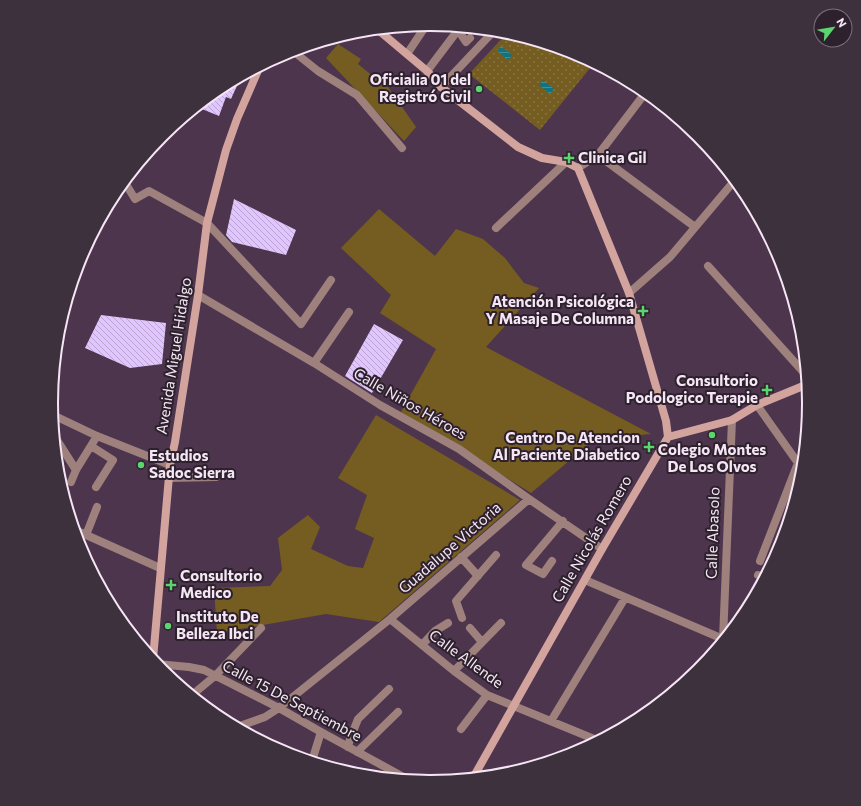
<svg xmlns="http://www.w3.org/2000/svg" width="861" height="806" font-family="Commissioner,sans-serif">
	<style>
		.grass { fill: #755d21 }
		.park { fill: url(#park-dots) }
		.water { fill: url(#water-rules) }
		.building { fill: url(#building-back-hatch) }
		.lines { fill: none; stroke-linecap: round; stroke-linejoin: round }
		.street { stroke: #9e807c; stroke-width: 8 }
		.secondary { stroke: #d3a49e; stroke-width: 8 }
		.poi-dot { fill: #5bd56e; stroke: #2c212c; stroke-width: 1.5 }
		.labels { text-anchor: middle; stroke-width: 4; stroke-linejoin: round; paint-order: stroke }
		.poi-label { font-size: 15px; font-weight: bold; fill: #f6e6f5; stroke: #2c212c; text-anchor: end }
		.street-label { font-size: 15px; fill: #f6e6f5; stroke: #2c212c }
		.rim { fill: none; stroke: #f6e6f5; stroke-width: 2 }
	</style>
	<defs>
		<pattern id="park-dots" width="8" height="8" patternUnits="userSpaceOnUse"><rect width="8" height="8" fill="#755d21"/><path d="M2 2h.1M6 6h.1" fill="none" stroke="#897442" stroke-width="1.8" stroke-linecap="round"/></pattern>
		<pattern id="water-rules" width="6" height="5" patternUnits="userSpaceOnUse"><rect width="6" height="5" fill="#11737e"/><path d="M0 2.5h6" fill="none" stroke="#408e97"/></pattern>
		<pattern id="building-back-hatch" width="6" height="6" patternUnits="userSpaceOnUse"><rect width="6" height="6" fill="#e0c5fe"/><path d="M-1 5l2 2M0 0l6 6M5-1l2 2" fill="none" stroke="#baa5d1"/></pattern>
	</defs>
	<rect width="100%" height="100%" fill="#4d354d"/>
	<path class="grass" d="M338 44 361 59 358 64 375 78 379 74 416 127 404 141 326 58Z
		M379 209 435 256 456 229 483 239 505 258 524 283 539 288 486 347 651 434 595 439 531 493 401 412 436 349 380 313 391 295 341 248Z
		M376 415 520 500 379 622 326 614 217 633 214 588 270 586 282 570 278 538 308 515 320 527 311 549 348 566 363 568 374 538 355 529 367 495 338 478Z"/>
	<path class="park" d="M508 32 576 53 594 63 540 130 469 74Z"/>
	<path class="water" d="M501 46 512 55 508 60 497 51Z
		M543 80 554 89 550 94 539 85Z"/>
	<path class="building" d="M241 77 231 99 226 97 219 116 197 107 220 88Z
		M234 199 296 230 286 255 232 242 226 235Z
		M101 315 166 323 162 364 130 368 85 348Z
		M374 324 403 340 372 393 345 376Z"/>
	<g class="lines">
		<path class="street" d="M293 51 318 71 357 95 402 148
			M407 54 427 24
			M427 71 458 30 466 42 470 38
			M441 87 490 35 497 31
			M598 155 695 227
			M578 168 598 155 646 92
			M124 181 135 199 149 191 207 223 301 324 331 280
			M496 228 566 162
			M708 266 807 376
			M629 293 670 257 735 180
			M198 295 314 363 380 405 459 449 529 499 602 549
			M314 363 349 312
			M757 405 798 463 803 468
			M53 415 97 436 170 465
			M55 437 76 470
			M91 446 113 460 96 487
			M169 478 216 477
			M71 482 76 470 97 436
			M75 530 160 568
			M86 535 97 507
			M461 557 478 576
			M552 561 543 574 526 565 563 521
			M760 561 798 463
			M758 575 765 577
			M585 580 723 639
			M462 618 456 601 496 555
			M390 619 454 671 487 695 599 741
			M470 628 482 642
			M422 645 435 631 448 623
			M719 646 723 639 732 420
			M157 664 189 667 204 670 279 708 321 732 409 780
			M454 671 501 623
			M192 695 216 675 261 628
			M551 721 625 598
			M237 727 265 717 279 708 390 619 529 499
			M461 729 487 695
			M348 747 350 739 358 719 389 689
			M357 752 398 712
			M312 761 321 732"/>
		<path class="secondary" d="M377 29 427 71 441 87 518 147 542 158 566 162 578 168 629 293 666 421 668 437 602 549 473 778
			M668 437 732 420 757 405 808 384
			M153 659 170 465 175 442 198 295 207 223 226 150 237 119 260 66"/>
	</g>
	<g class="poi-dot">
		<circle cx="479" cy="89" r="4"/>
		<path d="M567 152h4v4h4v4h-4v4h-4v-4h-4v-4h4z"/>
		<path d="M641 305h4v4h4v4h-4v4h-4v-4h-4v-4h4z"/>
		<path d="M765 384h4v4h4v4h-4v4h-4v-4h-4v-4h4z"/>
		<circle cx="712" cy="435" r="4"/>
		<path d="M647 441h4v4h4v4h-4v4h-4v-4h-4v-4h4z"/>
		<circle cx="141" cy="465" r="4"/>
		<path d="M169 579h4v4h4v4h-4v4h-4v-4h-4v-4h4z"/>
		<circle cx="168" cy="626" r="4"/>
	</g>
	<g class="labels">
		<g class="poi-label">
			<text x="471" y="85">Oficialia 01 del<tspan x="471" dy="17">Registró Civil</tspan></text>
			<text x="578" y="163" text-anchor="start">Clinica Gil</text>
			<text x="634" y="307">Atención Psicológica<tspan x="634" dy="17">Y Masaje De Columna</tspan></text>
			<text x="758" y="386">Consultorio<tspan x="758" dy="17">Podologico Terapie</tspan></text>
			<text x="640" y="443">Centro De Atencion<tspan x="640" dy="17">Al Paciente Diabetico</tspan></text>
			<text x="712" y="455" text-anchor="middle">Colegio Montes<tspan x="712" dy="17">De Los Olvos</tspan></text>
			<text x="149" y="461" text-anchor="start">Estudios<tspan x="149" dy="17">Sadoc Sierra</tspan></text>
			<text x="180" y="581" text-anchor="start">Consultorio<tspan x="180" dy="17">Medico</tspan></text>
			<text x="176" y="622" text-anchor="start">Instituto De<tspan x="176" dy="17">Belleza Ibci</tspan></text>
		</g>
		<g class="street-label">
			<text transform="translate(174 356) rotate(-81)" y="5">Avenida Miguel Hidalgo</text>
			<text transform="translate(410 404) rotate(30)" y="5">Calle Niños Héroes</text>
			<text transform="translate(713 533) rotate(-88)" y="5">Calle Abasolo</text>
			<text transform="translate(592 539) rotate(-60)" y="5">Calle Nicolás Romero</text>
			<text transform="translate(450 548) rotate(-41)" y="5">Guadalupe Victoria</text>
			<text transform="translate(466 659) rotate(36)" y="5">Calle Allende</text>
			<text transform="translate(292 701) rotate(28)" y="5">Calle 15 De Septiembre</text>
		</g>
	</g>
	<path d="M0 0H861V806H0ZM58 403a372 372 0 1 1 744 0a372 372 0 1 1-744 0Z" fill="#3c313c" fill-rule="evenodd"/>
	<path class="rim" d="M58 403a372 372 0 1 1 744 0a372 372 0 1 1-744 0Z"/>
	<g transform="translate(833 28) rotate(59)"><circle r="19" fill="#2c212c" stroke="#7d707c"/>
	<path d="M0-3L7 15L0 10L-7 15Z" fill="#5bd56e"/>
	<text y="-6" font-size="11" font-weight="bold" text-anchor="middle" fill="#f6e6f5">N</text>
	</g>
</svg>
